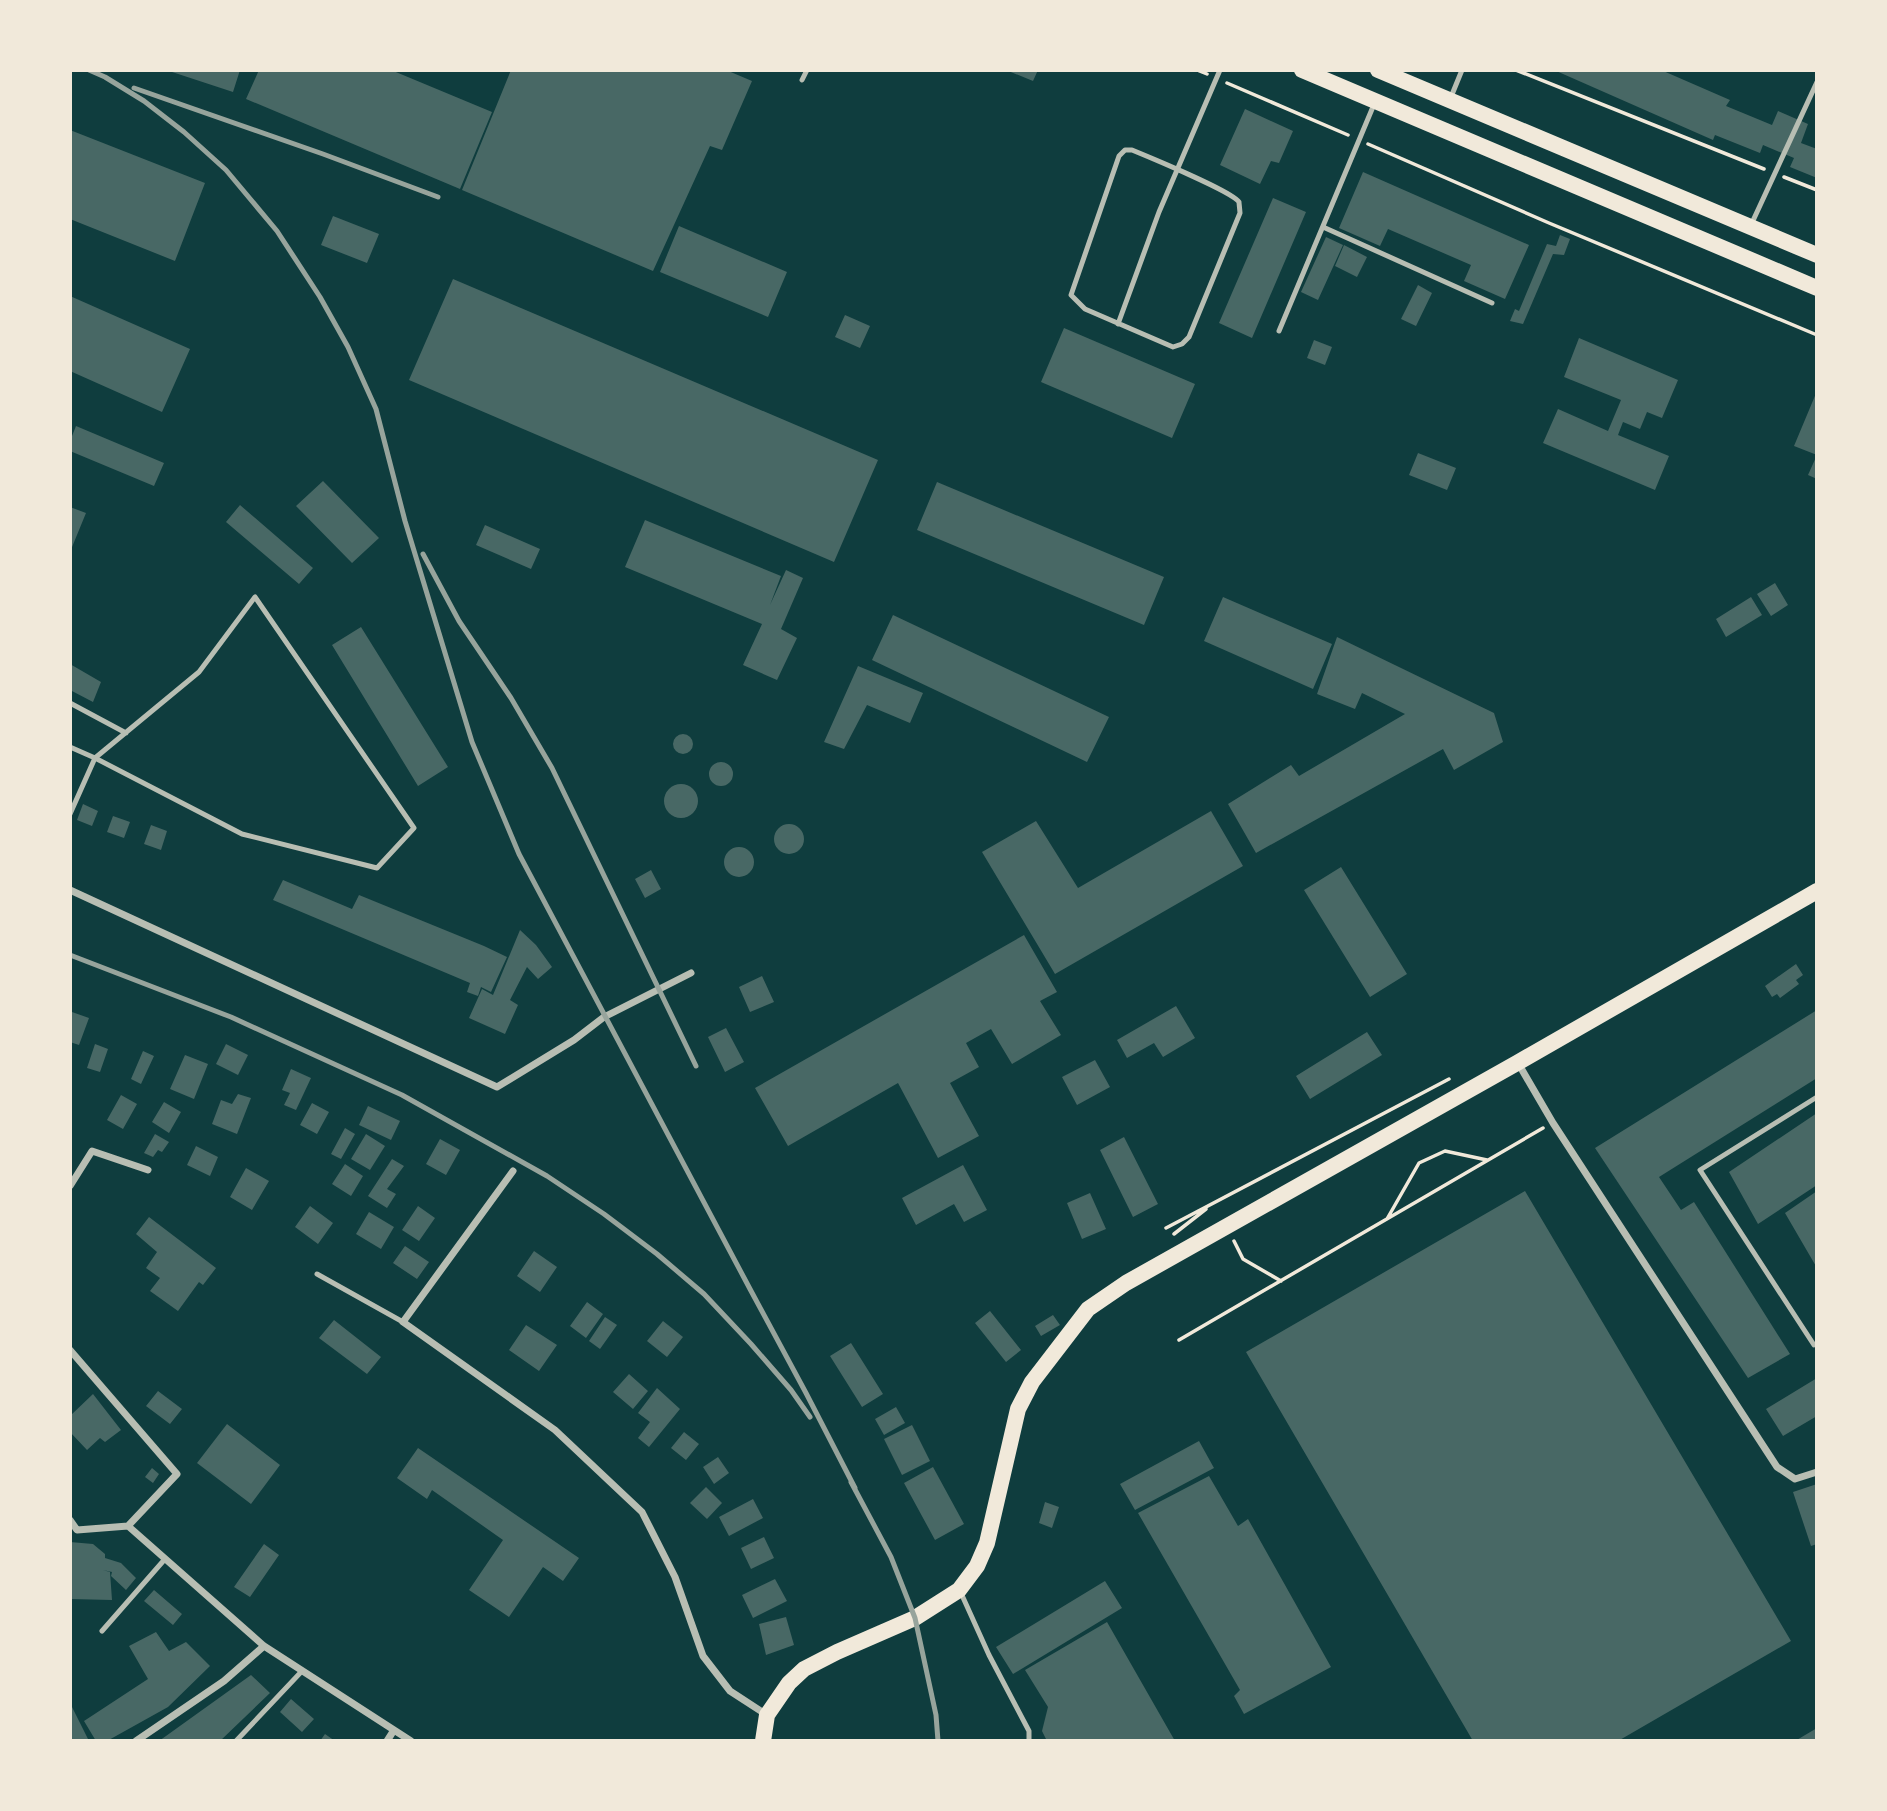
<svg xmlns="http://www.w3.org/2000/svg" width="1887" height="1811" font-family="Mulish,sans-serif">
	<style>
		.building { fill: #486865 }
		.lines { fill: none; stroke-linecap: round; stroke-linejoin: round }
		.path { stroke: #f1e9da; stroke-width: 3.5 }
		.service { stroke: #b8beb3; stroke-width: 5 }
		.minor { stroke: #b8beb3; stroke-width: 7 }
		.primary { stroke: #f1e9da; stroke-width: 16 }
		.rail { stroke: #97a49c; stroke-width: 5 }
	</style>
	<rect width="100%" height="100%" fill="#0f3d3e"/>
	<path class="building" d="M166 70H240L233 92Z
		M259 70H391L492 112 460 189 246 99Z
		M511 70H726L752 81 722 150 710 146 653 271 462 190Z
		M1006 70H1038L1033 81Z
		M1554 70H1661L1730 100 1726 106 1772 125 1778 111 1808 124 1801 143 1817 149V178L1790 167 1794 158 1763 145 1760 153 1715 135 1713 140Z
		M1245 109 1293 131 1279 163 1271 161 1260 184 1220 165Z
		M70 130 205 183 175 261 70 219Z
		M1363 172 1529 245 1505 299 1464 281 1471 265 1388 229 1380 246 1339 228Z
		M1273 198 1306 212 1252 338 1219 323Z
		M333 216 379 234 367 263 321 245Z
		M679 226 787 272 768 317 660 272Z
		M1560 235 1570 239 1564 255 1553 254 1523 324 1510 321 1515 309 1519 311 1547 244 1556 246Z
		M1326 237 1343 245 1318 300 1301 292Z
		M1344 245 1367 257 1357 277 1335 266Z
		M453 279 878 460 834 562 409 380Z
		M1418 285 1432 293 1416 326 1401 319Z
		M70 296 190 349 162 412 70 371Z
		M845 315 870 326 860 348 835 337Z
		M1064 328 1195 384 1172 438 1041 382Z
		M1579 338 1678 380 1662 418 1647 412 1640 429 1623 422 1618 435 1669 456 1655 490 1543 443 1558 409 1608 431 1621 400 1564 377Z
		M1314 340 1332 347 1325 365 1307 358Z
		M1817 391V479L1808 475 1817 455 1794 446Z
		M76 426 164 463 154 486 70 451V441Z
		M1418 453 1456 468 1447 490 1409 475Z
		M323 481 379 538 352 563 296 506Z
		M937 482 1164 577 1144 625 917 530Z
		M240 505 313 568 299 584 226 522Z
		M70 507 86 513 70 552Z
		M645 520 781 576 770 605 786 570 803 578 781 629 797 638 777 680 743 665 762 624 625 567Z
		M485 525 540 549 531 569 476 545Z
		M1775 583 1788 605 1771 616 1757 594Z
		M1223 597 1332 644 1313 689 1204 641Z
		M1751 597 1762 615 1726 637 1716 619Z
		M893 615 1109 717 1087 762 872 660Z
		M361 627 448 767 418 786 332 645Z
		M1337 637 1494 713 1503 742 1454 770 1443 749 1256 853 1228 804 1291 765 1299 776 1405 714 1362 693 1355 709 1317 694Z
		M70 664 101 682 93 702 70 690Z
		M858 666 923 693 910 723 867 705 844 749 824 742Z
		M673 744a10 10 0 1 1 20 0a10 10 0 1 1-20 0Z
		M709 774a12 12 0 1 1 24 0a12 12 0 1 1-24 0Z
		M664 801a17 17 0 1 1 34 0a17 17 0 1 1-34 0Z
		M83 804 98 811 92 826 77 820Z
		M1211 811 1243 866 1055 974 982 852 1036 821 1078 888Z
		M113 816 130 822 124 838 107 832Z
		M774 839a15 15 0 1 1 30 0a15 15 0 1 1-30 0Z
		M151 825 167 831 161 850 144 844Z
		M724 862a15 15 0 1 1 30 0a15 15 0 1 1-30 0Z
		M1341 867 1407 974 1370 997 1304 890Z
		M651 870 661 889 645 898 635 879Z
		M283 880 352 909 359 895 484 946 507 957 491 992 481 987 478 996 467 992 470 983 273 900Z
		M520 930 536 945 552 967 538 979 527 967 510 1000 518 1005 505 1034 469 1018 482 989 493 995Z
		M1024 935 1057 992 1040 1001 1061 1035 1012 1064 991 1029 966 1043 979 1067 950 1083 979 1136 938 1158 898 1083 788 1146 755 1088Z
		M1796 964 1803 975 1796 980 1799 984 1780 998 1777 994 1772 997 1765 986Z
		M762 976 774 1002 750 1012 739 987Z
		M1176 1006 1195 1038 1163 1057 1154 1043 1127 1058 1117 1040Z
		M1817 1010V1078L1659 1177 1681 1210 1694 1202 1790 1354 1748 1378 1595 1148Z
		M72 1012 89 1018 79 1045 70 1042V1016Z
		M726 1028 744 1062 725 1072 708 1037Z
		M1367 1032 1382 1055 1310 1099 1296 1076Z
		M95 1044 108 1049 100 1072 87 1068Z
		M226 1044 248 1055 238 1075 216 1064Z
		M143 1051 154 1056 141 1084 131 1079Z
		M185 1055 208 1064 194 1099 170 1089Z
		M1095 1060 1110 1087 1077 1105 1062 1077Z
		M291 1069 311 1078 296 1110 284 1105 290 1093 282 1090Z
		M238 1094 251 1098 237 1134 212 1124 221 1100 232 1104Z
		M121 1095 137 1104 123 1129 107 1120Z
		M164 1102 181 1112 169 1133 152 1122Z
		M312 1103 329 1112 317 1134 300 1125Z
		M368 1106 400 1121 391 1140 359 1125Z
		M1817 1113V1185L1758 1224 1729 1172Z
		M345 1128 355 1134 341 1159 331 1154Z
		M155 1134 169 1142 162 1152 158 1150 153 1157 144 1153Z
		M366 1134 385 1146 370 1170 351 1159Z
		M1124 1137 1158 1204 1133 1217 1100 1150Z
		M440 1139 460 1150 446 1175 426 1164Z
		M196 1146 218 1157 210 1176 187 1165Z
		M392 1159 404 1166 387 1189 396 1194 387 1208 368 1196Z
		M345 1164 363 1176 351 1196 332 1184Z
		M963 1165 987 1210 964 1222 954 1204 916 1225 902 1198Z
		M246 1168 269 1181 252 1210 230 1197Z
		M1525 1191 1791 1641 1618 1741H1473L1246 1352Z
		M1817 1191V1268L1785 1213Z
		M1090 1193 1106 1229 1082 1239 1067 1203Z
		M310 1206 333 1223 318 1244 295 1227Z
		M418 1206 435 1218 419 1241 402 1230Z
		M369 1212 394 1227 381 1249 356 1234Z
		M149 1217 216 1268 203 1285 199 1282 178 1311 150 1291 160 1278 146 1268 157 1252 136 1234Z
		M405 1246 429 1262 417 1279 393 1263Z
		M534 1251 557 1267 540 1292 517 1276Z
		M587 1302 603 1314 586 1338 570 1326Z
		M990 1311 1021 1350 1006 1362 975 1323Z
		M1053 1315 1060 1325 1041 1336 1035 1326Z
		M605 1317 617 1325 600 1349 589 1341Z
		M334 1320 381 1357 367 1374 319 1338Z
		M663 1321 683 1337 667 1357 647 1341Z
		M526 1325 557 1345 539 1371 509 1350Z
		M851 1343 883 1394 862 1407 830 1356Z
		M629 1374 648 1391 633 1409 613 1392Z
		M1817 1378V1416L1783 1436 1766 1409Z
		M657 1388 680 1409 649 1447 638 1438 650 1422 638 1413Z
		M158 1391 182 1409 170 1424 146 1406Z
		M93 1394 121 1430 105 1442 100 1438 87 1450 70 1432V1416Z
		M896 1407 905 1423 884 1435 875 1419Z
		M227 1424 280 1465 251 1504 197 1463Z
		M912 1425 930 1461 902 1475 884 1439Z
		M684 1432 699 1444 686 1460 671 1448Z
		M1199 1441 1214 1468 1135 1510 1120 1484Z
		M418 1448 579 1558 563 1581 543 1567 509 1617 469 1590 503 1540 432 1490 427 1499 397 1478Z
		M718 1457 729 1473 714 1484 703 1467Z
		M933 1467 964 1524 935 1540 904 1483Z
		M152 1468 159 1474 153 1483 145 1477Z
		M1209 1476 1238 1526 1248 1519 1331 1667 1244 1714 1234 1696 1240 1690 1138 1513Z
		M1817 1484V1544L1811 1546 1793 1492Z
		M706 1487 722 1503 707 1519 690 1503Z
		M753 1499 763 1518 729 1536 719 1517Z
		M1045 1502 1059 1507 1052 1528 1039 1523Z
		M764 1537 774 1558 751 1569 741 1548Z
		M70 1542 93 1544 105 1554V1558L121 1563 136 1578 126 1590 111 1576 112 1572 103 1570 110 1572 112 1600 70 1599Z
		M264 1544 279 1555 250 1597 234 1587Z
		M775 1579 787 1601 753 1618 742 1595Z
		M1105 1581 1122 1608 1013 1674 996 1647Z
		M154 1590 182 1614 173 1625 144 1601Z
		M786 1617 794 1645 766 1655 759 1624Z
		M1107 1622 1175 1741H1047L1042 1731 1048 1707 1025 1670Z
		M156 1632 169 1651 186 1642 210 1666 168 1707 107 1741H96L84 1721 148 1679 129 1646Z
		M251 1675 270 1693 220 1741H159Z
		M291 1699 314 1719 302 1732 280 1712Z
		M70 1703 89 1741H70Z
		M1817 1728V1741H1795Z
		M325 1734 335 1741H320Z"/>
	<g class="lines">
		<path class="path" d="M1197 70 1207 74
			M1516 70 1764 169
			M1227 83 1348 135
			M1368 144 1549 223 1817 335
			M1784 177 1817 190
			M1387 1219 1419 1163 1445 1151 1487 1160
			M1166 1228 1449 1079
			M1174 1234 1206 1209
			M1234 1241 1243 1259 1281 1281
			M1179 1340 1543 1128"/>
		<path class="service" d="M802 80 807 70
			M1451 97 1462 70
			M1125 150H1132C1149 157 1233 192 1239 202 1239 203 1240 212 1240 213L1189 337 1182 344 1173 347 1085 309 1071 295 1119 156Z
			M1751 225 1817 82
			M1323 227 1492 303
			M1118 324 1159 212 1220 70
			M1279 331 1375 102
			M70 703 126 733
			M70 747 95 758 242 834 377 868 414 828 255 597 199 672 95 758 70 814
			M1817 1097 1700 1170 1814 1345 1817 1344
			M317 1274 403 1322
			M961 1593 989 1655 1029 1731V1741
			M102 1631 165 1559
			M236 1741 302 1671"/>
		<path class="minor" d="M70 890 497 1087 574 1040 604 1017 691 973
			M1518 1063 1553 1123 1777 1467 1795 1479 1817 1472
			M513 1171 403 1322 555 1430 642 1512 675 1577 703 1656 730 1691 767 1715
			M70 1186 92 1151 148 1170
			M70 1350 177 1474 128 1526
			M70 1520 77 1530 128 1526 264 1646 411 1741
			M136 1741 224 1681 264 1646
			M387 1741 394 1730"/>
		<path class="primary" d="M1302 70 1817 288
			M1378 70 1817 255
			M763 1741 767 1715 789 1683 804 1669 837 1652 915 1618 959 1590 977 1566 987 1543 1018 1409 1032 1382 1088 1309 1126 1283 1517 1063 1817 891"/>
		<path class="rail" d="M89 70 105 77 144 101 184 132 226 170 277 231 320 297 348 347 376 409 405 521 472 742 519 854 750 1289 806 1393 855 1488
			M134 88 323 154 438 197
			M423 554 459 621 511 698 552 768 696 1066
			M70 955 231 1017 402 1095 547 1176 604 1214 657 1254 704 1294 751 1344 791 1390 810 1417
			M851 1482 891 1557 915 1618 936 1715 938 1741"/>
	</g>
	<rect width="1887" height="1811" fill="none" stroke="#f1e9da" stroke-width="144"/>
</svg>
